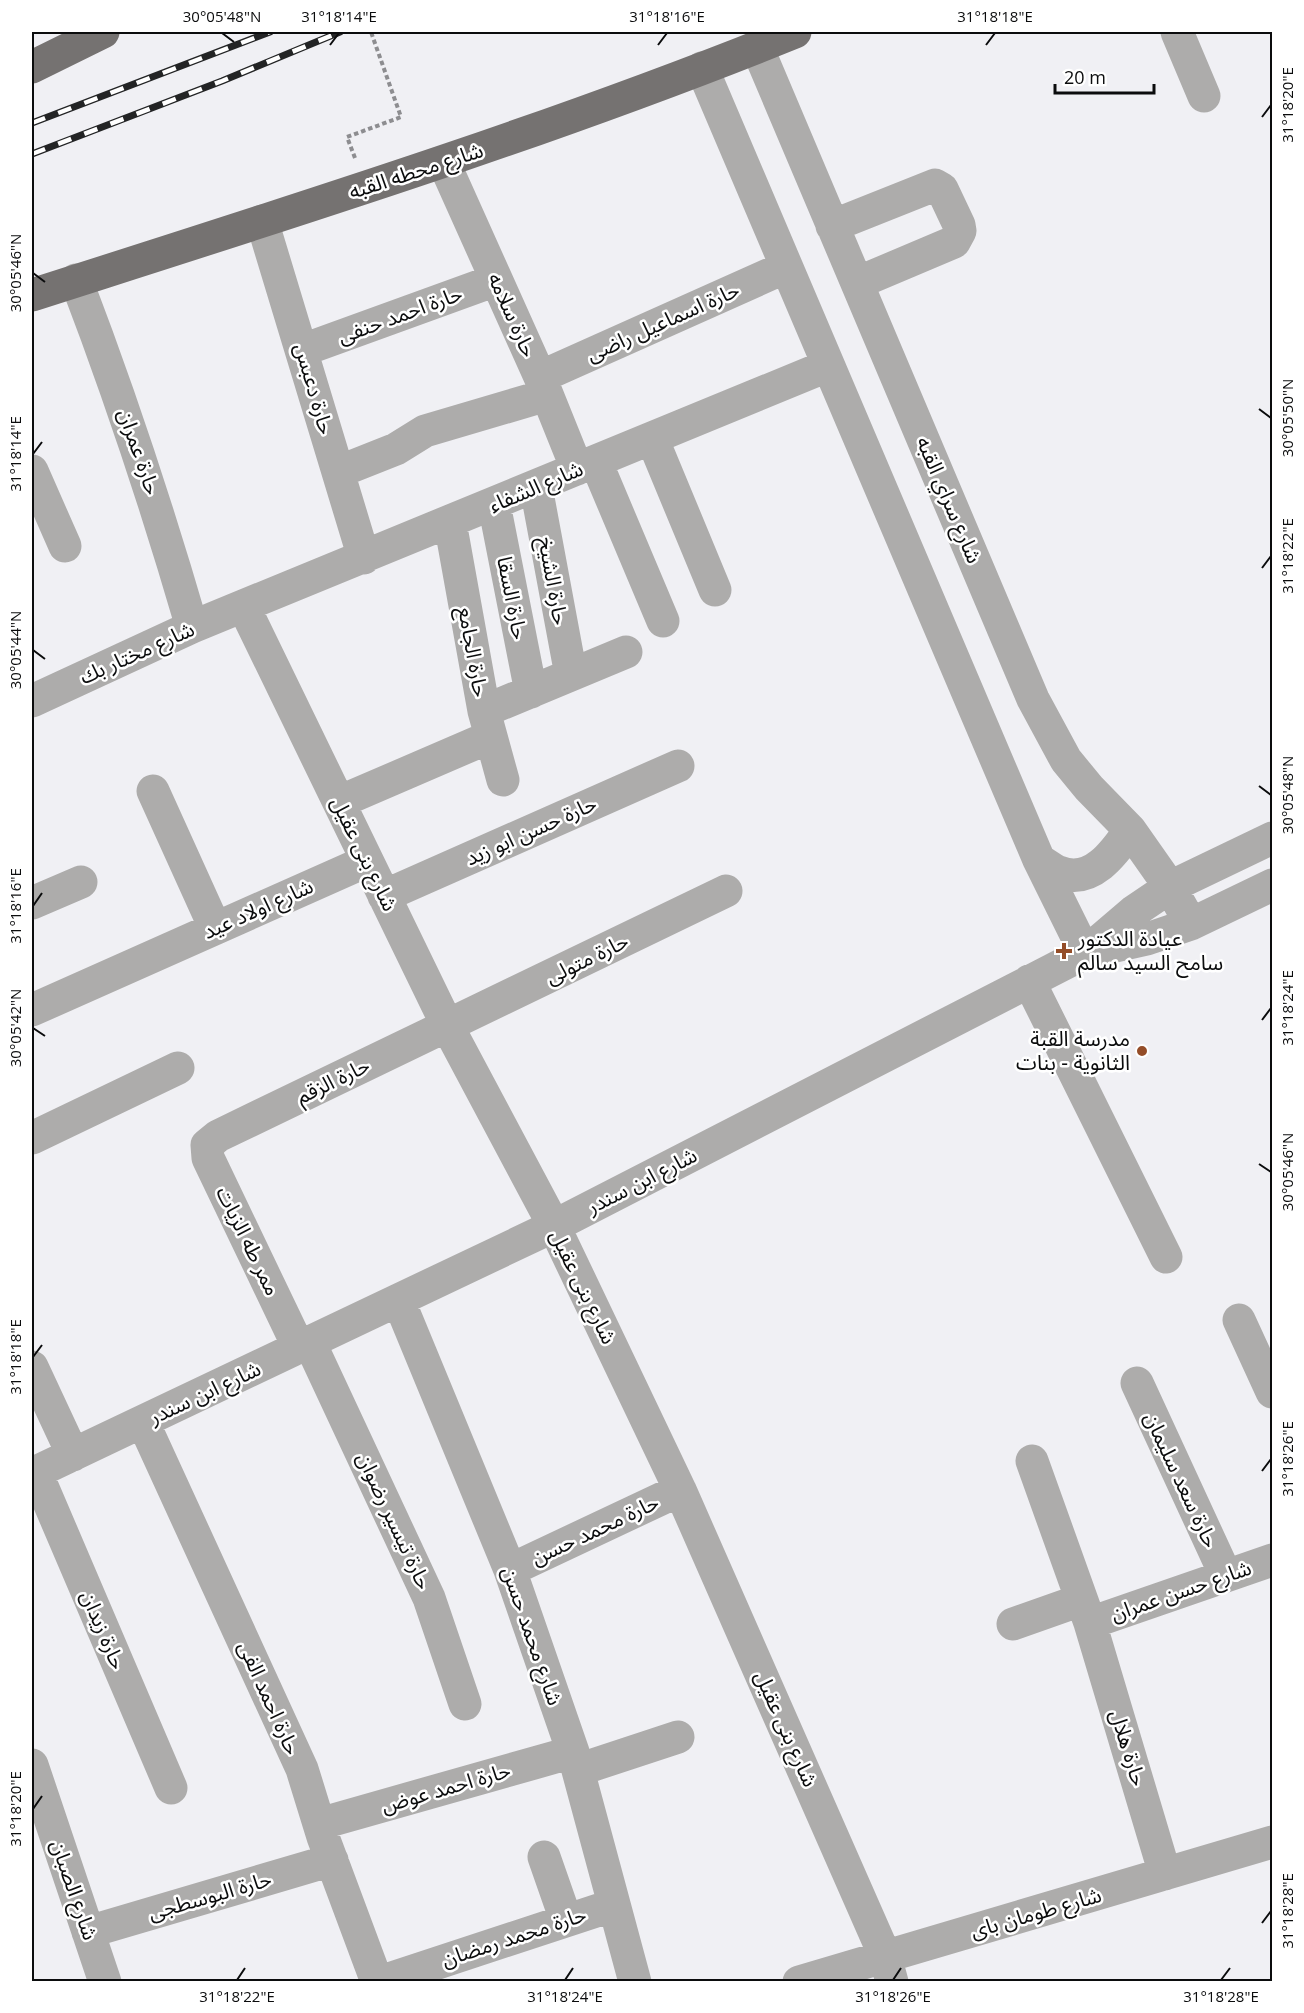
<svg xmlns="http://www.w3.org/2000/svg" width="1304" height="2013" font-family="'Open Sans','Noto Sans Arabic',sans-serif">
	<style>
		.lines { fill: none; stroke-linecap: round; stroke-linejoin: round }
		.path { stroke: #8d8d90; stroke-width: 4; stroke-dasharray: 4.5 3; stroke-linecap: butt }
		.minor { stroke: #adacab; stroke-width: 33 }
		.major { stroke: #757271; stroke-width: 33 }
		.rail-casing { stroke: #232425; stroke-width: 7 }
		.rail { stroke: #fff; stroke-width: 4.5; stroke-dasharray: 14; stroke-linecap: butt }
		.ticks { fill: none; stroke: #0b0c0d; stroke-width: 2 }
		.poi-dot { fill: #944d28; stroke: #fff; stroke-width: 2 }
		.labels { text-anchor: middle; stroke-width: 5; stroke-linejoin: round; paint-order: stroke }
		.street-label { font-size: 21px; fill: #0b0c0d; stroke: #fff }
		.poi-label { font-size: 21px; fill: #0b0c0d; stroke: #fff; text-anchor: start }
		.neatline { fill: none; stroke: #0b0c0d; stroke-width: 2 }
		.ticks-label { font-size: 15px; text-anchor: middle; fill: #0b0c0d }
	</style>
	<rect width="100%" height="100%" fill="#f0f0f4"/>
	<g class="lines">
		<path class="path" d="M355 158 347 137 401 117 371 32"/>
		<path class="minor" d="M1177 32 1204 96
			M757 47 1033 699 1066 760 1089 788 1130 830 1170 887 1191 924
			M702 68 1039 860 1085 953
			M444 163 540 377 577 469
			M262 221 364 558
			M832 226 935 185 942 189 959 225 960 231 954 242 857 283
			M76 280C120 395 158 510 192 627
			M303 350 496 280
			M540 377 786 267
			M652 438 715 590
			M596 462 663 621
			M32 471 65 546
			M338 472 396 449 425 431 547 395
			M536 487 571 675
			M494 504 531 692
			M450 522 484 711 503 780
			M244 607 448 1027 554 1226 680 1490 885 1956 892 1982
			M32 701 192 627 827 366
			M484 711 626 652
			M153 791 215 928
			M339 802 490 737
			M1039 860C1046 864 1052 869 1059 872 1091 886 1115 852 1130 830
			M384 896 678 766
			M32 903 81 882
			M1089 952 1147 939 1191 924 1272 885
			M1029 981 1166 1257
			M32 1010 367 861
			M32 1138 178 1068
			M399 1301 510 1570 573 1752 635 1982
			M1239 1320 1272 1392
			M310 1343 429 1598 465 1704
			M299 1348 208 1158 207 1145 218 1136 726 891
			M32 1367 73 1455
			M1137 1383 1226 1576
			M143 1422 302 1769 323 1837 377 1982
			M1032 1461 1090 1623 1165 1874
			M36 1472 171 1788
			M32 1474 554 1226 1085 953 1133 912 1170 887 1272 838
			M510 1570 680 1490
			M1090 1623 1272 1560
			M1013 1624 1081 1600
			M32 1765 105 1982
			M578 1770 678 1737
			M319 1824 573 1752
			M544 1857 566 1920
			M88 1932 332 1860
			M380 1982 614 1905
			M799 1982 1272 1842"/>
		<path class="major" d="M32 67 103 32
			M32 295C288 213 545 133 795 32"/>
		<defs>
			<path id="rail" d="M32 123 270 32
				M32 154 222 81 340 32"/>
		</defs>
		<use href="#rail" class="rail-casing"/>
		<use href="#rail" class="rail"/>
	</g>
	<path class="ticks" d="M222 33 234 42M330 45 339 33M658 45 667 33M986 45 995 33M1262 117 1271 105M33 273 45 282M1259 409 1271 418M33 454 42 442M1262 568 1271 556M33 650 45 659M1259 786 1271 795M33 906 42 893M1262 1020 1271 1008M33 1028 45 1036M1259 1164 1271 1172M33 1357 42 1345M1262 1471 1271 1459M33 1809 42 1796M1262 1923 1271 1911M237 1980 245 1968M565 1980 573 1968M893 1980 901 1968M1221 1980 1230 1968"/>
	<g class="poi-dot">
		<path d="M1061 942h6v6h6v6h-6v6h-6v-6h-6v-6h6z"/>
		<circle cx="1142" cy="1051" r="6"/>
	</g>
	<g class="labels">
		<g class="street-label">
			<text transform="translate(416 171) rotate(-18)" y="7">شارع محطه القبه</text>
			<text transform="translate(400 315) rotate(-20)" y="7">حارة احمد حنفى</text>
			<text transform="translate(512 315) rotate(66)" y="7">حارة سلامه</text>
			<text transform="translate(663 322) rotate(-24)" y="7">حارة اسماعيل راضى</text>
			<text transform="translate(314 389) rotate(74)" y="7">حارة دعبس</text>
			<text transform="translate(139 452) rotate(71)" y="7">حارة عمران</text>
			<text transform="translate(536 487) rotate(-23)" y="7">شارع الشفاء</text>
			<text transform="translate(949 500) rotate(67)" y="7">شارع سراي القبه</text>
			<text transform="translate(553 581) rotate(80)" y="7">حارة الشيخ</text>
			<text transform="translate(512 598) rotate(79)" y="7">حارة السقا</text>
			<text transform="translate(473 652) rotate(80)" y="7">حارة الجامع</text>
			<text transform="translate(137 653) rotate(-24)" y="7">شارع مختار بك</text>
			<text transform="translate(531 831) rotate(-24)" y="7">حارة حسن ابو زيد</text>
			<text transform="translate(364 854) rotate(64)" y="7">شارع بنى عقيل</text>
			<text transform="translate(258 909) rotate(-24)" y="7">شارع اولاد عيد</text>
			<text transform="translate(587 959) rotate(-26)" y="7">حارة متولى</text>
			<text transform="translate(333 1081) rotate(-26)" y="7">حارة الزقم</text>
			<text transform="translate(642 1181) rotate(-27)" y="7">شارع ابن سندر</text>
			<text transform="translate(248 1241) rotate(64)" y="7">ممر طه الزيات</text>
			<text transform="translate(583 1287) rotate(64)" y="7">شارع بنى عقيل</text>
			<text transform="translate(205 1393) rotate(-25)" y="7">شارع ابن سندر</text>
			<text transform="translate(1181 1480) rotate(65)" y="7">حارة سعد سليمان</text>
			<text transform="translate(394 1521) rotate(65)" y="7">حارة تيسير رضوان</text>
			<text transform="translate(595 1530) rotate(-25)" y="7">حارة محمد حسن</text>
			<text transform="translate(1181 1591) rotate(-19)" y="7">شارع حسن عمران</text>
			<text transform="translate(103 1630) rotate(67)" y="7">حارة زيدان</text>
			<text transform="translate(532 1636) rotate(71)" y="7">شارع محمد حسن</text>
			<text transform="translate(269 1698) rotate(66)" y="7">حارة احمد الفى</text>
			<text transform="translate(786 1729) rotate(66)" y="7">شارع بنى عقيل</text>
			<text transform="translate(1128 1748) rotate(73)" y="7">حارة هلال</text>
			<text transform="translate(446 1788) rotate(-16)" y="7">حارة احمد عوض</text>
			<text transform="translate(74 1890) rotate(71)" y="7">شارع الصبان</text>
			<text transform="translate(210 1896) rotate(-16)" y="7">حارة البوسطجى</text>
			<text transform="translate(1036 1913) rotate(-16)" y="7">شارع طومان باى</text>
			<text transform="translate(514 1937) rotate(-18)" y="7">حارة محمد رمضان</text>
		</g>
		<g class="poi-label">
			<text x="1078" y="946">عيادة الدكتور<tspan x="1078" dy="24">سامح السيد سالم</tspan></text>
			<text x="1130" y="1046" text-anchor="end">مدرسة القبة<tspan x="1130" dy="24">الثانوية - بنات</tspan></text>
		</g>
	</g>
	<rect width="1304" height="2013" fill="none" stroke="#ffffff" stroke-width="66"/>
	<path d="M1055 84v9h99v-9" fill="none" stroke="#0b0c0d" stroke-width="3"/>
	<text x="1064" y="84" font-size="18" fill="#0b0c0d" stroke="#ffffff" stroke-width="4.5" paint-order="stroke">20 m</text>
	<rect x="33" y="33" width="1238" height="1947" class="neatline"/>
	<g class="ticks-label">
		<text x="222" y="22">30°05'48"N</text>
		<text x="339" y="22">31°18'14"E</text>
		<text x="667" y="22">31°18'16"E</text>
		<text x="995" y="22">31°18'18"E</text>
		<text transform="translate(1288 105) rotate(-90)" y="5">31°18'20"E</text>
		<text transform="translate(16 273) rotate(-90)" y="5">30°05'46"N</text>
		<text transform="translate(1288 418) rotate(-90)" y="5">30°05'50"N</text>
		<text transform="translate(16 454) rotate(-90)" y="5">31°18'14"E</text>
		<text transform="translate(1288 556) rotate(-90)" y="5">31°18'22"E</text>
		<text transform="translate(16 650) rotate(-90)" y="5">30°05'44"N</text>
		<text transform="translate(1288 795) rotate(-90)" y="5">30°05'48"N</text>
		<text transform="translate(16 906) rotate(-90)" y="5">31°18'16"E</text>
		<text transform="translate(1288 1008) rotate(-90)" y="5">31°18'24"E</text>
		<text transform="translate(16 1028) rotate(-90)" y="5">30°05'42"N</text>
		<text transform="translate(1288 1172) rotate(-90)" y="5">30°05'46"N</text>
		<text transform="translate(16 1357) rotate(-90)" y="5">31°18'18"E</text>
		<text transform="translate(1288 1459) rotate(-90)" y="5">31°18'26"E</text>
		<text transform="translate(16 1809) rotate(-90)" y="5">31°18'20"E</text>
		<text transform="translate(1288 1911) rotate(-90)" y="5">31°18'28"E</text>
		<text x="237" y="2002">31°18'22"E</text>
		<text x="565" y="2002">31°18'24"E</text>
		<text x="893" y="2002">31°18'26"E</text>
		<text x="1221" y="2002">31°18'28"E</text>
	</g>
</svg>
